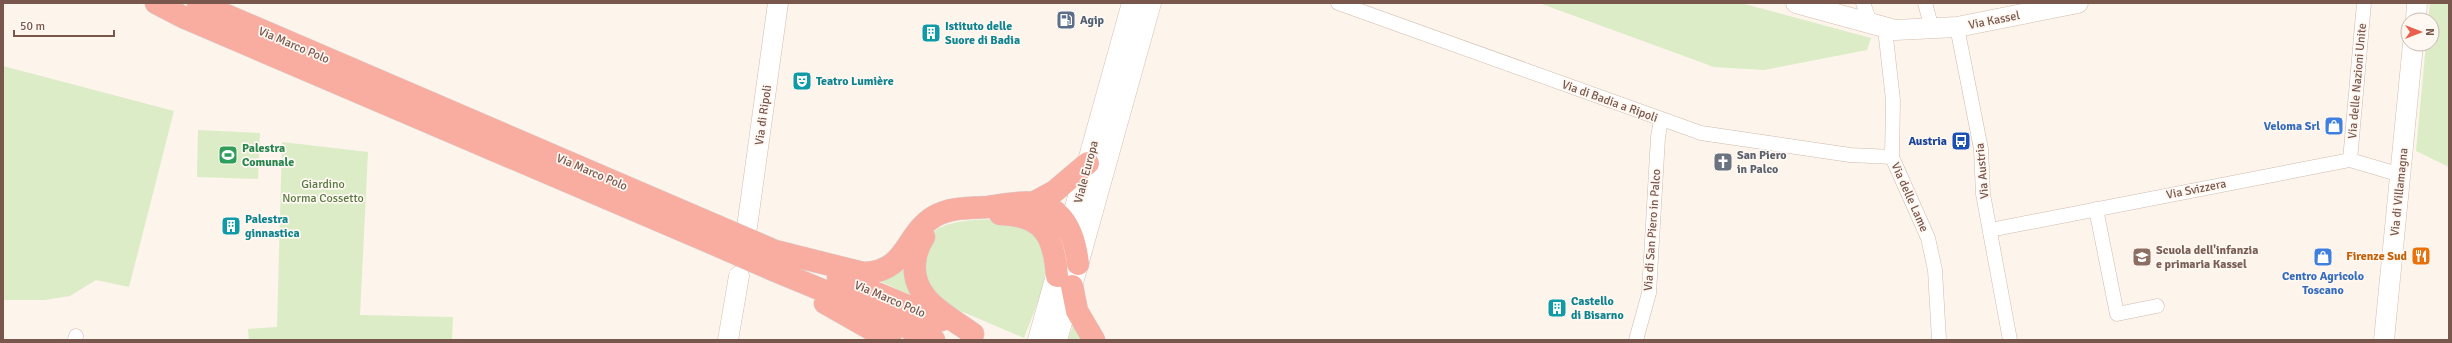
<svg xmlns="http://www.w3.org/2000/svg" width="2452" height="343" font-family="Signika,sans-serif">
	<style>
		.green { fill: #dbecc7 }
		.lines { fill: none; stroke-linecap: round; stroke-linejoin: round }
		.street-casing { stroke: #d1baae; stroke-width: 15 }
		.secondary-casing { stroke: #d6bcae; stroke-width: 21 }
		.highway-casing { stroke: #dad0cd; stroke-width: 23 }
		.street { stroke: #fff; stroke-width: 14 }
		.secondary { stroke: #fff; stroke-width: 20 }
		.highway { stroke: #f9ada0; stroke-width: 22 }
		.highway-bridge-casing { stroke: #dad0cd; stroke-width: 23; stroke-linecap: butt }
		.highway-bridge { stroke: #f9ada0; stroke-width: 22 }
		.labels { text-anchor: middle; stroke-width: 3.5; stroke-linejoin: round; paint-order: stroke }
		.service-label { font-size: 12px; font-weight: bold; fill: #4e5e75; stroke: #fff8f2; text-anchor: start }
		.street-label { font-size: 12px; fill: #7a574c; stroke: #fff8f2 }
		.culture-label { font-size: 12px; font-weight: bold; fill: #0d838f; stroke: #fff8f2; text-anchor: start }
		.shop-label { font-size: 12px; font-weight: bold; fill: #366cbe; stroke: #fff8f2; text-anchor: end }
		.transit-label { font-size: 12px; font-weight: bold; fill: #164399; stroke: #fff8f2; text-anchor: end }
		.leisure-label { font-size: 12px; font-weight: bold; fill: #27864d; stroke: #fff8f2; text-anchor: start }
		.worship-label { font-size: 12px; font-weight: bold; fill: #5b616d; stroke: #fff8f2; text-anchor: start }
		.park-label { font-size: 12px; fill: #587a40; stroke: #fff8f2 }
		.education-label { font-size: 12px; font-weight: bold; fill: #785e54; stroke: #fff8f2; text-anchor: start }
		.food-label { font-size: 12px; font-weight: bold; fill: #c56008; stroke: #fff8f2; text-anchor: end }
	</style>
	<rect width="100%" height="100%" fill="#fdf4eb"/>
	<path class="green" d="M1539 3H1741L1871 38 1867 50 1764 70 1714 67Z
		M2430 3H2449V167L2416 151 2426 44H2432V20H2428Z
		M3 66 174 111 129 287 96 280 70 296 44 300H3Z
		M198 130 260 133 258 179 197 177Z
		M282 142 368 152 360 315 453 317 452 340H249L248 329 277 327Z
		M1012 219C1071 237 1038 300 1024 338L935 300 924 290C924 276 922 260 925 247 930 215 989 220 1012 219Z
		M909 259 913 296 877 280Z
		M1074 322 1086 340H1068Z"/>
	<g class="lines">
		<defs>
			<path id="street" d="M1338 3 1701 133 1850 155 1892 157
				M1863 3 1871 25
				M1925 3 1932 29
				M1957 27 1981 149 1983 194 2010 340
				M1885 29 1893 100 1892 157 1928 238 1935 270 1939 340
				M2350 160 2364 3
				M2096 209 2117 314 2157 306
				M1990 230 2350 160 2401 175
				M75 340 76 336
				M1636 340 1649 293 1658 137 1661 120"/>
			<path id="secondary" d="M1796 3 1895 30 1957 27 2078 3
				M2416 20 2417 3
				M747 227 778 3
				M728 340 739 276
				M1038 340 1132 3
				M1057 340 1151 3
				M2384 340 2413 44"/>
			<path id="highway" d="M156 3 185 18 716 245
				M198 3 717 226
				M1033 203 1055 191 1088 163
				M1000 214C1043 215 1054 235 1057 276
				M924 237C919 244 916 253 915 262 911 300 948 315 973 334
				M775 251 863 273C908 272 904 234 935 216 951 207 971 208 988 207 1002 205 1020 201 1034 203 1065 208 1075 236 1078 264
				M771 269 858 305 934 340
				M838 277 941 320
				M1072 286 1077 311 1094 340
				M825 303 890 340"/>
		</defs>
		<use href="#street" class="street-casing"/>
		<use href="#secondary" class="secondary-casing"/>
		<use href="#highway" class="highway-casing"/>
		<use href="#street" class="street"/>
		<use href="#secondary" class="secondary"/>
		<use href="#highway" class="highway"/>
		<defs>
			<path id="highway-bridge" d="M717 226 775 251
				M716 245 771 269"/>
		</defs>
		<use href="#highway-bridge" class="highway-bridge-casing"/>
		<use href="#highway-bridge" class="highway-bridge"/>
	</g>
	<defs>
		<symbol id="fuel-square" viewBox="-11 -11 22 22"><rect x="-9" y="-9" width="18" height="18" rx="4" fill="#5c6f8a" stroke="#fff8f2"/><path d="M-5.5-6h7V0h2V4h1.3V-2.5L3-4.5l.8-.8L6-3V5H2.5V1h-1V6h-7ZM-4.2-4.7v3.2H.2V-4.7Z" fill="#fff"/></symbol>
		<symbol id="building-square" viewBox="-11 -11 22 22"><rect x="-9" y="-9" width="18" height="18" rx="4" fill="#0f9aa8" stroke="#fff8f2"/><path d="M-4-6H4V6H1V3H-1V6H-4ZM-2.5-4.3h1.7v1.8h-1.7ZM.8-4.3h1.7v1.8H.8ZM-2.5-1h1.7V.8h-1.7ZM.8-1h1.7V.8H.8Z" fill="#fff"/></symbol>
		<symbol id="theatre-square" viewBox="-11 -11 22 22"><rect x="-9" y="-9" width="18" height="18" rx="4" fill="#0f9aa8" stroke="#fff8f2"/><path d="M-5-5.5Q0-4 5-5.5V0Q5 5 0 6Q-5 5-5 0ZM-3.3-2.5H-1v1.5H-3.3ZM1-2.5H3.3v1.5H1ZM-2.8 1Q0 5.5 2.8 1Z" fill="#fff"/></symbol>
		<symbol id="shop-square" viewBox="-11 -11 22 22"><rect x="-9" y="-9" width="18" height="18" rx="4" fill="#3f7fe0" stroke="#fff8f2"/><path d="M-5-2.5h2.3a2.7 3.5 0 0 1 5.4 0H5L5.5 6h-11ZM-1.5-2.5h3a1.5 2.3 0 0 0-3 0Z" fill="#fff"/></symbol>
		<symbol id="bus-square" viewBox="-11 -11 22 22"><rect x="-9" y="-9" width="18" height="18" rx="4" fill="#1a4fb4" stroke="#fff8f2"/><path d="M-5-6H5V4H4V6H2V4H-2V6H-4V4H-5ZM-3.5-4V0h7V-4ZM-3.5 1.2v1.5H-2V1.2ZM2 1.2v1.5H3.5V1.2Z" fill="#fff"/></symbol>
		<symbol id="stadium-square" viewBox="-11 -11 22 22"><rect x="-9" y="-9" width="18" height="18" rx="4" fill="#2e9e5b" stroke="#fff8f2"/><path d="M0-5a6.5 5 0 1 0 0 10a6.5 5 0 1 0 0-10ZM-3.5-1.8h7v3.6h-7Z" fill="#fff"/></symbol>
		<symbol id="church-square" viewBox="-11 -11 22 22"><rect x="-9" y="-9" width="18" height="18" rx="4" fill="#6b7280" stroke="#fff8f2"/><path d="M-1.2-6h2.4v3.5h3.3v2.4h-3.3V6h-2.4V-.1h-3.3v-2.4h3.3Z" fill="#fff"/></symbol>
		<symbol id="restaurant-square" viewBox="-11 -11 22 22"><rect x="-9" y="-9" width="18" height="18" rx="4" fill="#e8710a" stroke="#fff8f2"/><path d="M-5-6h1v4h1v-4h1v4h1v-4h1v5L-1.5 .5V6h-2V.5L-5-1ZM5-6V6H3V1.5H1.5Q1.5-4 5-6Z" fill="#fff"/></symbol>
		<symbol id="school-square" viewBox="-11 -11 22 22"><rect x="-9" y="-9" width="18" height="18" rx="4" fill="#8d6e63" stroke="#fff8f2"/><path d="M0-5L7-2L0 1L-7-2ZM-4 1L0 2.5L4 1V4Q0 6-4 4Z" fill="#fff"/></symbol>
	</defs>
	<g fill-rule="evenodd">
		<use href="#fuel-square" x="1055" y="9" width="22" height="22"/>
		<use href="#building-square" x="920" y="22" width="22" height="22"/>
		<use href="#theatre-square" x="791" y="70" width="22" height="22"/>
		<use href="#shop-square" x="2323" y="115" width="22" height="22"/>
		<use href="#bus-square" x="1950" y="130" width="22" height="22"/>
		<use href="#stadium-square" x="217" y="144" width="22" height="22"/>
		<use href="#church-square" x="1712" y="151" width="22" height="22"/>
		<use href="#building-square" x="220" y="215" width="22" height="22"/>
		<use href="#restaurant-square" x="2410" y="245" width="22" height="22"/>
		<use href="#school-square" x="2131" y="246" width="22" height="22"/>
		<use href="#shop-square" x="2312" y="246" width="22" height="22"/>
		<use href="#building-square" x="1546" y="297" width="22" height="22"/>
	</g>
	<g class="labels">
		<g class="service-label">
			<text x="1080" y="24">Agip</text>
		</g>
		<g class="street-label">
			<text transform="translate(1994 20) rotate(-11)" y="4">Via Kassel</text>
			<text transform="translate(294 45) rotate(23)" y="4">Via Marco Polo</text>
			<text transform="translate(2357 81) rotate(-85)" y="4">Via delle Nazioni Unite</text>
			<text transform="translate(1610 101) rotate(20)" y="4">Via di Badia a Ripoli</text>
			<text transform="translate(763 115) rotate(-82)" y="4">Via di Ripoli</text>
			<text transform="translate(1982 171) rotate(-95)" y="4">Via Austria</text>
			<text transform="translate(592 172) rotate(23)" y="4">Via Marco Polo</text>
			<text transform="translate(1086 172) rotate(-75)" y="4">Viale Europa</text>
			<text transform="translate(2196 189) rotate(-11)" y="4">Via Svizzera</text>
			<text transform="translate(2399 192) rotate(-84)" y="4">Via di Villamagna</text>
			<text transform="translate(1910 197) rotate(66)" y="4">Via delle Lame</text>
			<text transform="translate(1652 230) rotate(-86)" y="4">Via di San Piero in Palco</text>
			<text transform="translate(890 299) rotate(23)" y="4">Via Marco Polo</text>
		</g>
		<g class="culture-label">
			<text x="945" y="30">Istituto delle<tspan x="945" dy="14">Suore di Badia</tspan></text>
			<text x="816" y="85">Teatro Lumière</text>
			<text x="245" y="223">Palestra<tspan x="245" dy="14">ginnastica</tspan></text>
			<text x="1571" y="305">Castello<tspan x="1571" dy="14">di Bisarno</tspan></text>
		</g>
		<g class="shop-label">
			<text x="2320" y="130">Veloma Srl</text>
			<text x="2323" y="280" text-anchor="middle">Centro Agricolo<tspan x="2323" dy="14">Toscano</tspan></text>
		</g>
		<g class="transit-label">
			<text x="1947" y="145">Austria</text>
		</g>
		<g class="leisure-label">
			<text x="242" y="152">Palestra<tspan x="242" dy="14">Comunale</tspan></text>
		</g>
		<g class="worship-label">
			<text x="1737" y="159">San Piero<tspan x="1737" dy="14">in Palco</tspan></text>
		</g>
		<g class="park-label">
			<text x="323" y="188">Giardino<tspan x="323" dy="14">Norma Cossetto</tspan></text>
		</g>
		<g class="education-label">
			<text x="2156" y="254">Scuola dell'infanzia<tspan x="2156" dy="14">e primaria Kassel</tspan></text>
		</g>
		<g class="food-label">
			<text x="2407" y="260">Firenze Sud</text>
		</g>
	</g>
	<rect width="2452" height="343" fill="none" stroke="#7a574c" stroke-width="8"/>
	<g transform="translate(2420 32) rotate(90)"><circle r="19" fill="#fff8f2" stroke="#cab8b0"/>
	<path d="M0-3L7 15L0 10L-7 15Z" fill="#ea5e4d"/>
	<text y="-6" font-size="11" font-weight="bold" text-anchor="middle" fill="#7a574c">N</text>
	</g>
	<path d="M14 30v6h100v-6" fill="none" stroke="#7a574c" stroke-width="2"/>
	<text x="20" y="30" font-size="12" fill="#7a574c" stroke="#fff8f2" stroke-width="3" paint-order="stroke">50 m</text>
</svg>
